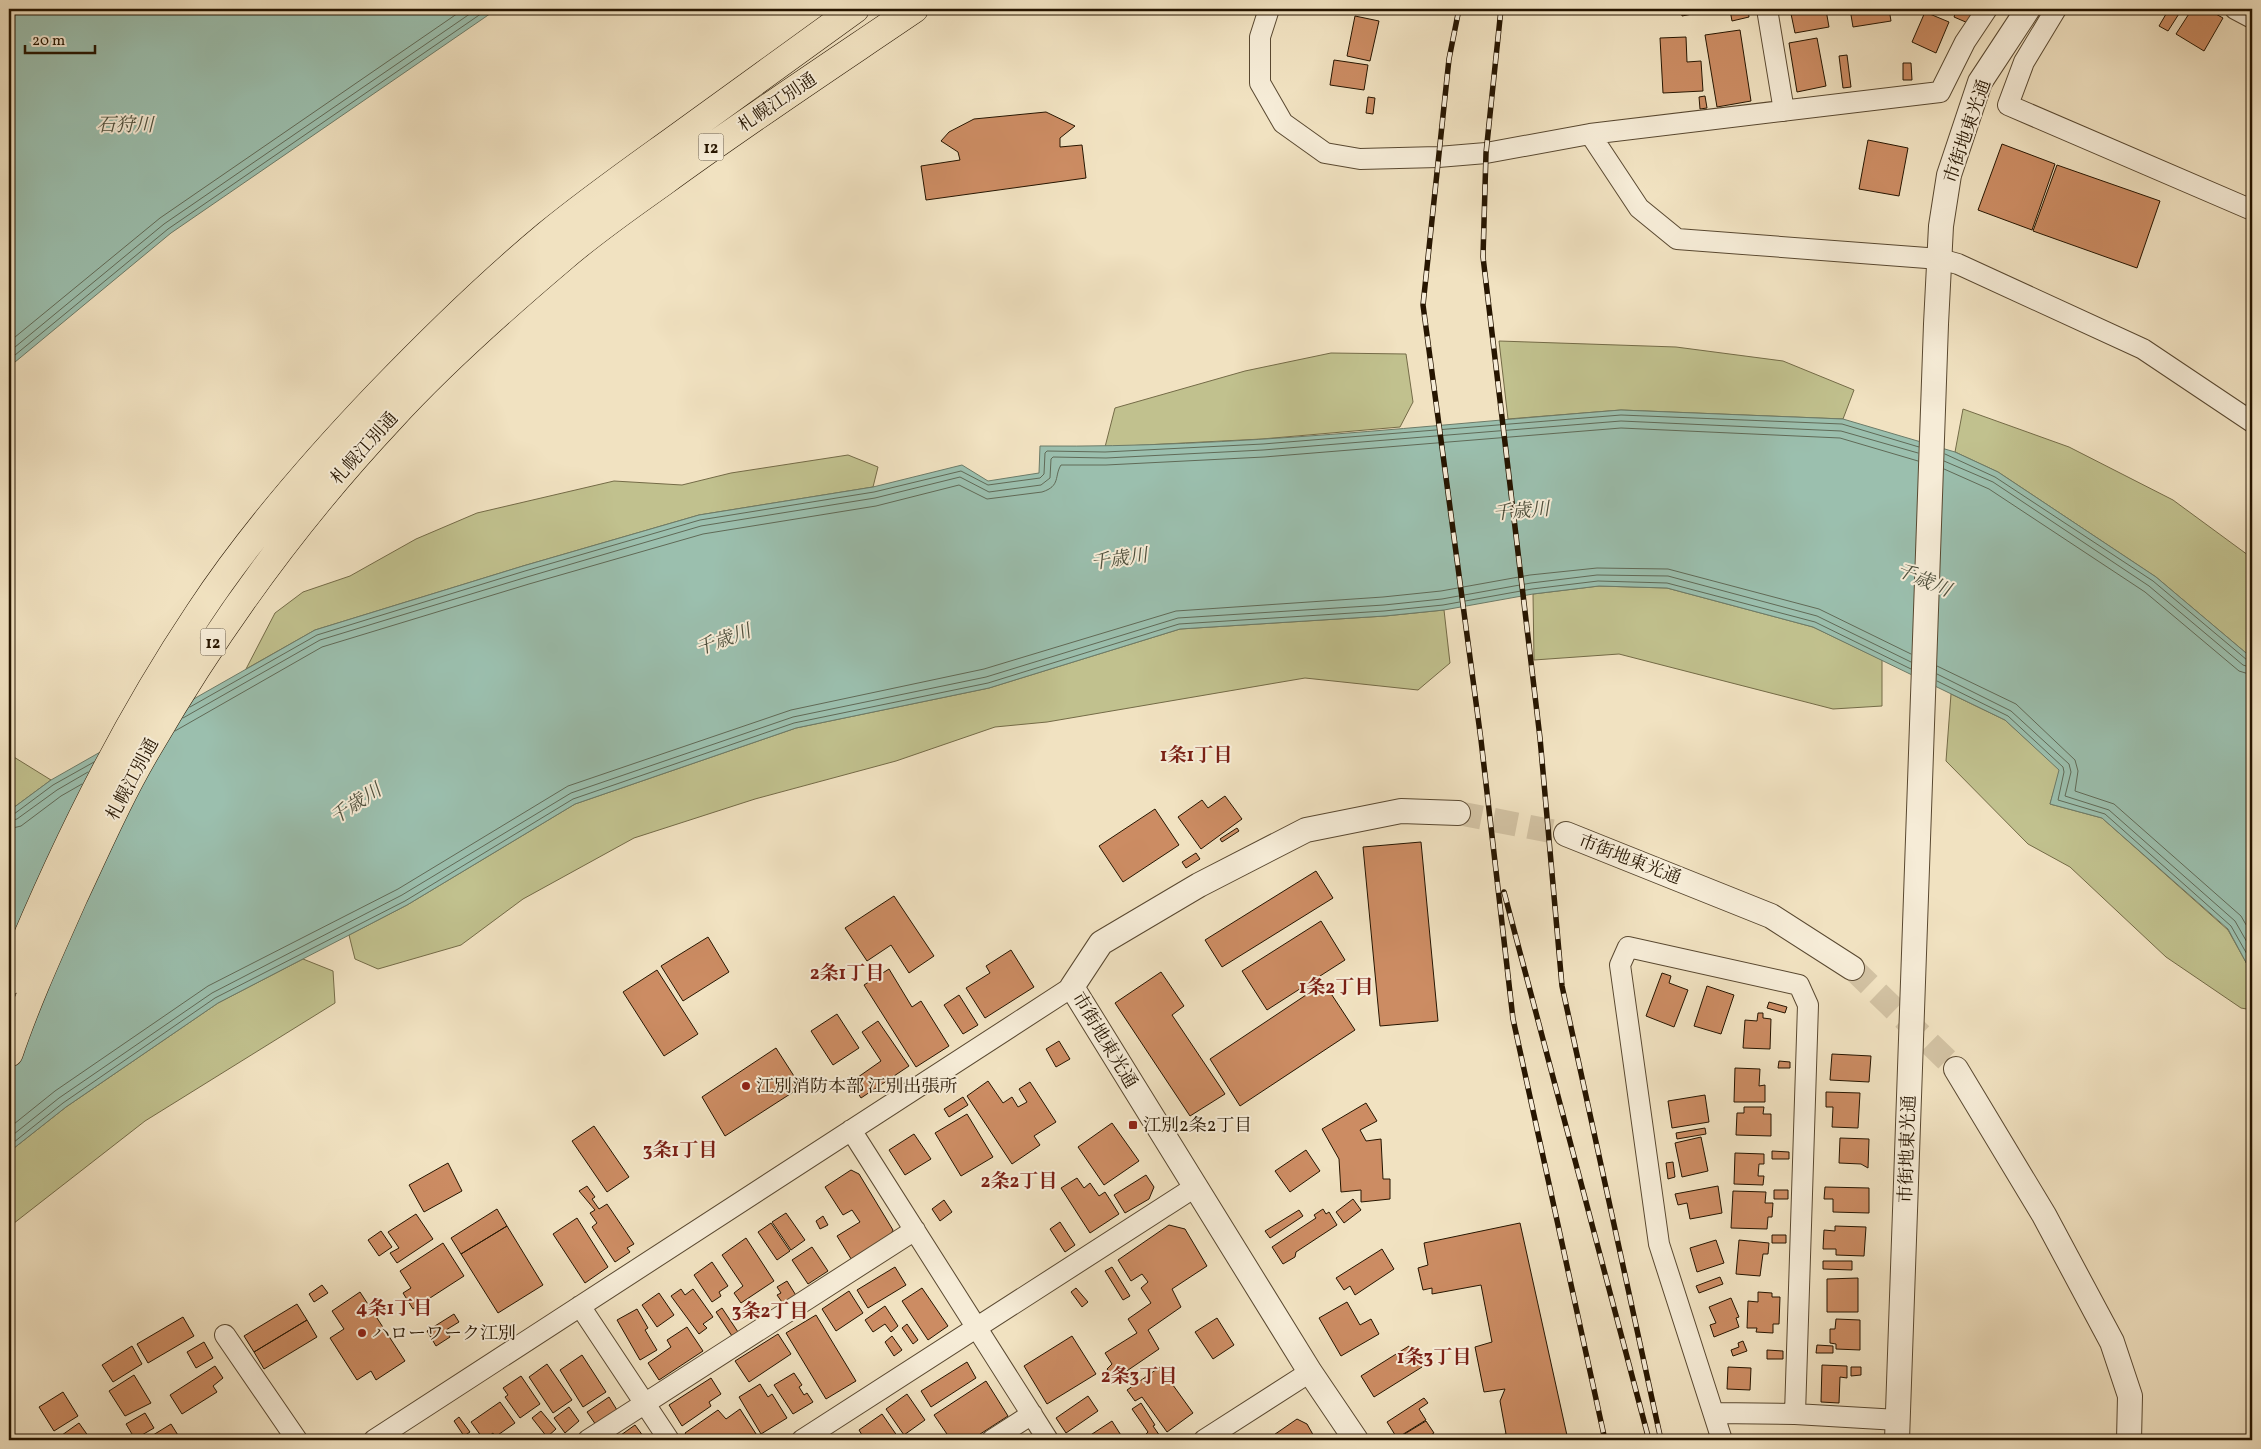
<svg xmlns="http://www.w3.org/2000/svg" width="2261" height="1449" font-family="Vollkorn,'Noto Serif JP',serif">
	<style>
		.green { fill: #c1c18e; stroke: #746b47 }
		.water { fill: #9bbfae; stroke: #6c7b68 }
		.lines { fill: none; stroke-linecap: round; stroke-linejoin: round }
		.shore { stroke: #606a57; stroke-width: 1 }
		.building { fill: #cc8c63; stroke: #261500 }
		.tertiary-tunnel { stroke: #d3c3a4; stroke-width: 24; stroke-dasharray: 24 12; stroke-linecap: butt }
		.minor-casing { stroke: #594830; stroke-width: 22 }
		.tertiary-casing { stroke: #594830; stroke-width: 26 }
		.trunk-casing { stroke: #261500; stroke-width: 29 }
		.minor { stroke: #f6ecd7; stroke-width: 20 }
		.tertiary { stroke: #f6ecd7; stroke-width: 24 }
		.trunk { stroke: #f1e2c1; stroke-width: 28 }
		.rail-casing { stroke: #261500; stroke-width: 5.5 }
		.rail { stroke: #f6ecd7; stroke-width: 4; stroke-dasharray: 11; stroke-linecap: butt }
		.poi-dot { fill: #8f2418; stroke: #f6ecd7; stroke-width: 2 }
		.labels { text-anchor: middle; stroke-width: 4; stroke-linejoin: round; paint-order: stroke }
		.shield { fill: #f6ecd7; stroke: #645640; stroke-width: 1 }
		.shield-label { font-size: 16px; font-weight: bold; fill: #261500 }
		.street-label { font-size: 18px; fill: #261500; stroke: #f6ecd7 }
		.poi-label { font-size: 18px; fill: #261500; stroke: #f6ecd7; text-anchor: start }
		.water-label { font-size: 19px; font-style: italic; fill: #4f503d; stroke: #f6ecd7 }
		.neighbourhood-label { font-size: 19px; font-weight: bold; fill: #7a1f14; stroke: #f6ecd7 }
	</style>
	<rect width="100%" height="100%" fill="#f1e2c1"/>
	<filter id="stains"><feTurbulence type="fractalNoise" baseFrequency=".004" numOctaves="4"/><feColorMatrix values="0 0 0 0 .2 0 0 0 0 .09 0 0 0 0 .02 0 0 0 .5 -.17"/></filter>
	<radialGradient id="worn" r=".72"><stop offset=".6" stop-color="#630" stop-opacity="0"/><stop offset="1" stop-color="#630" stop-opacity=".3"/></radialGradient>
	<path class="green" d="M1499 341 1676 347 1783 361 1854 390 1843 419 1621 410 1508 419Z
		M1331 353 1406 354 1413 402 1400 427 1262 439 1105 447 1115 408 1245 371Z
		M1963 409 2069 447 2173 500 2252 558V658L2156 577 1998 472 1955 452Z
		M848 455 878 467 873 487 699 515 523 566 315 630 246 669 275 613 303 592 350 576 416 539 477 513 614 481 682 485 731 473Z
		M1599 586 1667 588 1813 627 1882 660V706L1833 709 1619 654 1534 660 1533 594Z
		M1444 610 1450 663 1418 690 1305 678 1047 722 995 727 896 761 755 799 634 838 523 899 461 945 378 969 355 959 349 935 407 905 575 804 796 728 989 688 1180 629 1385 616Z
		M1951 694 2005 720 2060 770 2050 804 2102 818 2228 930 2248 966 2252 969V1010L2241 1008 2166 957 2070 867 2028 844 1946 761Z
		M9 754 51 780 9 811Z
		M303 959 333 971 335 1003 145 1121 9 1227V1152L66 1107 218 1003Z"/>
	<path class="water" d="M9 9H497L171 233 9 367Z
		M1621 410 1843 419 1955 452 1998 472 2156 577 2252 658V969L2248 966 2228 929 2102 818 2050 804 2059 770 2005 720 1813 627 1667 588 1599 586 1533 594 1444 610 1385 616 1180 629 989 688 796 728 575 804 407 905 218 1003 66 1107 9 1152V811L51 780 315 630 523 566 699 515 873 487 962 465 988 481 1039 473 1040 446C1234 448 1428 425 1621 410Z"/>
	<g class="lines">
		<path class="shore" d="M9 342 160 218 464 9
			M9 352 164 224 477 9
			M9 360 168 229 488 9
			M1945 454 1995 477 2153 581 2247 660 2252 661
			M1944 461 1993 482 2149 586 2243 665 2252 668
			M1944 469 1989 489 2145 592 2239 671 2252 675
			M1937 666 2016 704 2075 760 2078 771 2075 791 2114 804 2241 916 2252 935
			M1937 674 2011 711 2069 764 2071 772 2065 796 2109 810 2235 921 2252 951
			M1937 681 2008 716 2063 767 2064 772 2058 800 2105 814 2231 926 2252 963
			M190 707 317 635 525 571 700 520 874 492 961 471 988 485 1040 478 1044 474 1045 453 1047 451 1105 452 1263 444 1621 415 1842 424 1919 447
			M183 718 320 640 527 577 701 526 875 498 960 477 989 492 1041 485 1050 478 1051 459 1053 457 1106 458 1263 450 1621 421 1841 431 1918 453
			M175 731 322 647 529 584 703 534 876 506 959 485 987 499 1042 492C1061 486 1054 476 1061 465H1106L1264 457 1621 428 1840 438 1918 461
			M9 815 14 814 53 785 94 762
			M9 821 17 819 57 790 88 772
			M9 829 21 826 61 796 82 784
			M9 1128 55 1091 208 986 398 889 568 786 791 710 984 669 1176 611 1383 597 1441 591 1530 575 1597 568 1668 569 1819 609 1911 654
			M9 1138 59 1098 212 993 402 895 571 793 793 717 986 677 1178 618 1384 605 1442 599 1531 583 1597 575 1668 576 1817 616 1911 662
			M9 1146 63 1103 215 998 405 901 573 799 794 723 988 683 1179 624 1384 611 1443 605 1532 589 1598 581 1667 583 1815 622 1911 669"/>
	</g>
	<path class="building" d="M1681 9H1718L1682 16Z
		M1739 9H1748L1749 17 1732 21 1730 10Z
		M1790 9H1817L1818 12 1826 10 1829 27 1795 33Z
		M1850 9H1889L1891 21 1853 27Z
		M1957 9H1973L1968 23 1954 17Z
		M2169 9H2182L2168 31 2159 26Z
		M2192 9H2207L2223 18 2204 51 2176 34Z
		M1925 12 1949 22 1936 53 1912 42Z
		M1355 16 1379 21 1370 61 1347 56Z
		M1740 30 1751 101 1717 107 1705 35Z
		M1686 37 1687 62 1701 61 1703 91 1663 93 1660 38Z
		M1817 38 1826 86 1797 92 1789 43Z
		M1847 55 1851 87 1843 88 1839 56Z
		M1334 60 1368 65 1364 90 1330 85Z
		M1903 63H1911L1912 80H1903Z
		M1705 96 1707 108 1700 109 1699 97Z
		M1368 97 1375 98 1373 114 1366 113Z
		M1046 112 1075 126 1060 138V147L1082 145 1086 178 926 200 921 166 960 160 958 152 941 141 949 132 974 119Z
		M1868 140 1908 148 1899 196 1859 189Z
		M2002 144 2055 164 2032 230 1978 210Z
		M2057 165 2160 201 2137 268 2033 231Z
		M1225 796 1242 819 1201 849 1178 817 1202 800 1208 808Z
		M1155 809 1179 845 1123 882 1099 846Z
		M1237 828 1239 831 1222 842 1220 839Z
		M1421 842 1438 1021 1380 1026 1363 847Z
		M1196 853 1200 859 1186 868 1182 862Z
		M1316 871 1333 898 1222 967 1205 940Z
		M894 896 934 956 909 973 891 945 867 961 845 928Z
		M1321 921 1345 960 1267 1010 1242 971Z
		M708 937 729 972 683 1001 661 966Z
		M1011 950 1034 987 985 1018 966 988 990 973 986 966Z
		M889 969 912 1007 921 1001 949 1046 916 1067 864 985Z
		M657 970 698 1034 664 1056 623 992Z
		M1161 972 1184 1006 1172 1015 1225 1094 1190 1116 1115 1003Z
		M1662 973 1671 976 1669 983 1688 990 1674 1027 1646 1016Z
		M1324 983 1355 1030 1240 1106 1210 1059Z
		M1707 986 1734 995 1721 1034 1694 1026Z
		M959 995 978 1025 963 1034 944 1005Z
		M1769 1002 1787 1007 1785 1013 1767 1008Z
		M1758 1013H1763V1018L1771 1019 1770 1049 1743 1048 1745 1020 1757 1021Z
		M837 1014 859 1048 833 1065 811 1031Z
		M878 1021 909 1066 861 1098 851 1082 881 1061 862 1032Z
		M1059 1041 1070 1059 1056 1067 1046 1049Z
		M776 1048 801 1087 725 1136 702 1097Z
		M1832 1054 1871 1056 1869 1082 1830 1080Z
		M1779 1061 1790 1062V1068H1778Z
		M1735 1068 1760 1069 1759 1086 1765 1085V1102H1734Z
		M988 1081 1003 1103 1012 1097 1018 1107 1027 1102 1019 1089 1030 1082 1056 1122 1034 1136 1040 1145 1012 1164 967 1096Z
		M1826 1092 1860 1093 1858 1128 1832 1127 1833 1107H1826Z
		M1705 1095 1709 1122 1672 1128 1668 1101Z
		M963 1097 968 1105 949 1117 944 1109Z
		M1366 1103 1377 1121 1360 1130 1366 1141 1381 1139 1383 1179H1390V1199L1361 1202V1190L1341 1192 1339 1159 1322 1129Z
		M1744 1107H1764L1763 1114H1771V1136L1736 1135 1737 1113H1744Z
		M967 1114 993 1157 961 1176 935 1133Z
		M1112 1123 1139 1161 1104 1185 1078 1147Z
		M594 1126 629 1177 607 1192 572 1141Z
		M1705 1128 1706 1134 1677 1139 1676 1133Z
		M914 1134 931 1159 905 1175 889 1150Z
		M1701 1137 1708 1171 1682 1177 1675 1143Z
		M1840 1138 1869 1139 1868 1168 1861 1164 1839 1163Z
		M1306 1150 1320 1171 1290 1192 1275 1171Z
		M1772 1151 1789 1152V1159H1772Z
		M1735 1153 1764 1154V1164H1759L1758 1176H1764L1763 1185 1734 1184Z
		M1673 1162 1675 1177 1668 1179 1666 1163Z
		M448 1163 462 1191 424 1212 409 1185Z
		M851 1170 859 1174 893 1230 889 1239 853 1262 837 1236 860 1222 852 1210 843 1215 825 1187Z
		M1146 1175 1154 1187 1149 1199 1125 1213 1114 1195Z
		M1077 1178 1084 1188 1090 1183 1099 1196 1105 1192 1119 1214 1090 1233 1061 1188Z
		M587 1186 595 1197 592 1199 599 1209 607 1204 634 1244 627 1248 630 1252 615 1262 592 1227 597 1223 590 1213 595 1210 579 1191Z
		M1718 1186 1722 1213 1690 1219 1687 1203 1678 1205 1675 1194Z
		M1825 1187 1869 1188V1213L1833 1212V1199H1824Z
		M1774 1190H1788V1199H1774Z
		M1733 1191 1766 1192 1765 1203H1773L1772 1217H1768L1767 1229 1731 1228Z
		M1353 1199 1361 1210 1344 1223 1336 1212Z
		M944 1200 952 1212 940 1221 932 1209Z
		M497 1209 507 1226 461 1254 451 1238Z
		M1323 1209 1326 1214 1329 1212 1337 1225 1296 1252 1295 1257 1283 1264 1272 1247 1316 1218 1314 1215Z
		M1299 1210 1303 1216 1270 1238 1265 1231Z
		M786 1213 805 1240 791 1250 772 1222Z
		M416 1214 433 1239 397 1263 390 1253 399 1248 388 1232Z
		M823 1216 828 1225 820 1229 816 1221Z
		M577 1218 608 1267 585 1283 553 1234Z
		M1060 1222 1075 1245 1065 1252 1050 1229Z
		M771 1223 790 1251 777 1260 758 1232Z
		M1520 1223 1568 1440H1487L1486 1438 1506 1434 1500 1401 1505 1389 1484 1392 1475 1347 1492 1342 1481 1285 1432 1294V1288L1423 1290 1418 1268 1428 1265 1424 1243Z
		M1169 1225 1185 1229 1207 1266 1172 1289 1181 1307 1148 1330 1159 1349 1115 1379 1107 1369 1112 1364 1105 1353 1137 1333 1128 1319 1151 1303 1141 1288 1148 1282 1142 1274 1131 1281 1118 1260Z
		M507 1226 543 1285 498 1313 461 1254Z
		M1835 1226 1866 1227 1864 1256 1836 1255V1249H1823L1824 1230 1835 1231Z
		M381 1231 392 1247 379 1256 368 1240Z
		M1772 1235H1786V1243H1772Z
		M746 1238 774 1281 741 1303 734 1293 743 1286 722 1255Z
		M1716 1240 1724 1263 1697 1272 1690 1248Z
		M1739 1240 1769 1243 1768 1254H1763L1760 1276 1736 1274Z
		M443 1243 464 1276 413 1309 403 1293 411 1288 400 1271Z
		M812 1247 828 1271 808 1284 792 1260Z
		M1382 1249 1394 1269 1355 1295 1350 1286 1344 1290 1336 1278Z
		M1823 1261H1852V1270L1823 1269Z
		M712 1262 728 1286 719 1292 721 1296 712 1302 694 1275Z
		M895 1267 906 1285 868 1308 857 1290Z
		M1112 1267 1130 1296 1123 1300 1105 1271Z
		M1720 1277 1723 1284 1699 1293 1696 1286Z
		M1858 1278V1312H1827V1279Z
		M787 1281 797 1297 784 1305 777 1295 781 1293 777 1287Z
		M322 1285 328 1293 314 1302 309 1294Z
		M922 1288 948 1326 928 1340 902 1301Z
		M1076 1288 1088 1302 1082 1307 1071 1292Z
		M681 1289 685 1295 693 1289 713 1317 703 1324 707 1328 699 1334 671 1296Z
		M849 1291 863 1313 836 1331 822 1309Z
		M360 1292 405 1361 376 1380 371 1371 357 1380 330 1338 344 1329 332 1311Z
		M1758 1292 1772 1293V1297H1780L1779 1324H1773V1333L1756 1332 1757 1328H1747L1748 1301 1758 1302Z
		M659 1293 674 1315 657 1327 642 1305Z
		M1731 1298 1739 1317 1736 1318 1739 1327 1714 1337 1710 1325 1716 1323 1709 1307Z
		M1347 1302 1360 1325 1371 1319 1379 1334 1341 1356 1319 1318Z
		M297 1304 307 1320 254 1352 244 1336Z
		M885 1306 898 1326 891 1332 885 1324 873 1332 865 1320Z
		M722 1308 738 1332 732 1336 716 1312Z
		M637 1309 648 1328 645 1330 657 1350 640 1360 617 1320Z
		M454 1314 459 1322 446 1330 450 1337 436 1346 427 1331Z
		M816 1315 856 1381 826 1399 786 1333Z
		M183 1317 194 1336 148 1363 137 1344Z
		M1217 1318 1234 1345 1213 1359 1195 1332Z
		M1836 1319 1860 1320V1350L1836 1349V1344L1830 1343V1329H1835Z
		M307 1320 317 1337 264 1369 254 1352Z
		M907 1324 918 1340 913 1344 902 1328Z
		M687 1327 703 1351 659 1380 648 1363 671 1347 667 1340Z
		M778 1334 791 1354 749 1382 735 1361Z
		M892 1336 902 1350 894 1356 885 1342Z
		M1072 1336 1096 1374 1047 1404 1024 1366Z
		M1743 1341 1747 1351 1733 1356 1731 1350 1739 1347 1738 1343Z
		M204 1342 213 1358 196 1368 187 1352Z
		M1817 1345 1833 1346V1353H1816Z
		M132 1346 142 1364 113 1382 102 1365Z
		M1409 1346 1422 1367 1374 1397 1361 1376Z
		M1767 1350 1783 1351V1359H1767Z
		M582 1355 606 1392 583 1407 560 1370Z
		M967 1362 976 1378 931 1407 921 1391Z
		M547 1364 572 1400 553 1413 529 1377Z
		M1822 1365 1847 1366V1378L1840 1377 1839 1403 1821 1402Z
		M215 1366 223 1378 213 1386 217 1392 182 1414 170 1395Z
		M1160 1367 1193 1413 1167 1432 1142 1397 1135 1401 1127 1390Z
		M1728 1367 1751 1368 1750 1390 1727 1389Z
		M1851 1367H1861V1375L1851 1376Z
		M794 1373 802 1385 799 1387 804 1395 807 1393 813 1402 793 1414 774 1385Z
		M134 1375 151 1403 125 1416 109 1391Z
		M521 1376 540 1404 520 1418 505 1397 508 1395 503 1388Z
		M711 1378 721 1394 709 1402 711 1406 682 1426 669 1405Z
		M986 1381 1008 1416 971 1440H951L934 1415Z
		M760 1384 768 1397 772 1394 787 1418 761 1434 739 1397Z
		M63 1392 78 1416 54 1431 39 1407Z
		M907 1394 925 1420 904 1435 886 1409Z
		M1088 1396 1098 1411 1066 1433 1056 1418Z
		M609 1397 617 1410 596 1425 587 1412Z
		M1424 1398 1428 1403 1419 1409 1426 1420 1397 1438 1387 1422Z
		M500 1402 515 1423 495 1437 493 1433 484 1440 471 1422Z
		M1141 1403 1155 1425 1153 1426 1162 1439 1159 1440H1148L1145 1435 1148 1432 1132 1409Z
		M569 1407 579 1421 565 1433 554 1418Z
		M740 1409 760 1440H734L731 1437 726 1440H689L685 1433 718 1410 726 1419Z
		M541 1411 556 1429 547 1437 532 1418Z
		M145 1413 154 1428 135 1439 126 1424Z
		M882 1414 900 1440H865L859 1430Z
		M459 1417 470 1432 464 1436 454 1421Z
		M1297 1419 1307 1424 1316 1440H1269L1268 1439Z
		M1112 1421 1124 1440H1083Z
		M1426 1421 1434 1433 1422 1440H1399L1398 1438Z
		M79 1423 91 1440H55Z
		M171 1424 181 1440H145Z
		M635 1425 646 1440H614Z"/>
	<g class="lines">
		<path class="tertiary-tunnel" d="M1458 813 1566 834
			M1852 968 1956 1069"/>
		<defs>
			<path id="minor" d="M1269 9 1260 37V83L1283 123 1325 153 1360 159 1438 157 1486 153 1590 134 1940 92 1965 42 1987 9
				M1767 9 1784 111
				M2056 9 2024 62 2008 105 2252 210
				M2235 9 2252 18
				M1590 134 1639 208 1677 239 1940 259 1958 264 2143 349 2252 422
				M851 1130 1048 1440
				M580 1306 669 1440
				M225 1335 297 1440
				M1714 1413 1795 1414 1898 1420
				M374 1440 1072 987
				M588 1440 915 1230
				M802 1440 1195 1187
				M992 1440 1032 1414
				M1204 1440 1310 1372
				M1722 1440 1659 1244 1620 965 1628 947 1799 985 1808 1005 1795 1414"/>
			<path id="tertiary" d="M1566 834 1771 916 1852 968
				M1956 1069 2044 1215 2112 1342 2130 1396 2129 1440
				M1356 1440 1310 1372 1072 987 1101 943 1199 885 1306 830 1401 811 1458 813
				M1897 1440 1936 324 1941 226 1949 175 1980 82 2028 9"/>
			<path id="trunk" d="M9 981C61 853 122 728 199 613 251 534 314 462 379 394 433 338 487 285 547 235 587 202 631 171 674 140 734 96 795 53 855 9
				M9 1053C27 1000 51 948 74 896 98 845 121 792 150 744 218 627 298 517 390 419 442 362 502 309 561 259 593 231 628 207 663 182 745 122 830 66 914 9"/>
		</defs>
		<use href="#minor" class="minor-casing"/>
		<use href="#tertiary" class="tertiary-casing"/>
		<use href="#trunk" class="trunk-casing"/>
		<use href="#minor" class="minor"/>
		<use href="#tertiary" class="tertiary"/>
		<use href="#trunk" class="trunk"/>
		<defs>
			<path id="rail" d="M1459 9 1449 59 1423 305 1481 740 1513 1019 1605 1440
				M1501 9 1486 153 1483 257 1540 738 1562 986 1661 1440
				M1504 892 1649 1440"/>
		</defs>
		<use href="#rail" class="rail-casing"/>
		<use href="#rail" class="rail"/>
	</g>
	<g class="poi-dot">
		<circle cx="746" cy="1086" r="5"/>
		<rect x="1128" y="1120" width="10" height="10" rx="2.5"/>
		<circle cx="362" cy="1333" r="5"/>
	</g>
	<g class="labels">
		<g class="shield">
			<rect x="698.5" y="133.5" width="25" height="27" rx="4"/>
			<rect x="200.5" y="628.5" width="25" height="27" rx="4"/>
		</g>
		<g class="shield-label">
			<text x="711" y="153">12</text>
			<text x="213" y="648">12</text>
		</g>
		<g class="street-label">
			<text transform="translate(777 102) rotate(-34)" y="6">札幌江別通</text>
			<text transform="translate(1967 131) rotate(-71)" y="6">市街地東光通</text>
			<text transform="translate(364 448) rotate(-48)" y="6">札幌江別通</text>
			<text transform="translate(132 779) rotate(-62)" y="6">札幌江別通</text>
			<text transform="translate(1630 859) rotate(21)" y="6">市街地東光通</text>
			<text transform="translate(1105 1040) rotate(59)" y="6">市街地東光通</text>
			<text transform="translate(1907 1149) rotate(-88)" y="6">市街地東光通</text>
		</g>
		<g class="poi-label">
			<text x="756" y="1092">江別消防本部 江別出張所</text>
			<text x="1143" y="1131">江別2条2丁目</text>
			<text x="372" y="1339">ハローワーク江別</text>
		</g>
		<g class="water-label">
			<text x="125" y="131">石狩川</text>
			<text transform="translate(1521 510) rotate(-5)" y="7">千歳川</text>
			<text transform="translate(1119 558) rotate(-8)" y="7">千歳川</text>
			<text transform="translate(1924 579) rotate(23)" y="7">千歳川</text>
			<text transform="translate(723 639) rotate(-20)" y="7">千歳川</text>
			<text transform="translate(355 803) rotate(-33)" y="7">千歳川</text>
		</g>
		<g class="neighbourhood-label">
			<text x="1196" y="761">1条1丁目</text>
			<text x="847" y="979">2条1丁目</text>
			<text x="1336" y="993">1条2丁目</text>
			<text x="680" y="1156">3条1丁目</text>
			<text x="1019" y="1187">2条2丁目</text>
			<text x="394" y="1314">4条1丁目</text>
			<text x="770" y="1317">3条2丁目</text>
			<text x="1434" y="1363">1条3丁目</text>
			<text x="1139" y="1382">2条3丁目</text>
		</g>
	</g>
	<rect width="2261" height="1449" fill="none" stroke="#f1e2c1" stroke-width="30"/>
	<rect x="10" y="10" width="2241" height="1429" fill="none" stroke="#261500" stroke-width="2.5"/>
	<rect x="15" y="15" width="2231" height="1419" fill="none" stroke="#261500"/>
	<path d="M25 45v8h70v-8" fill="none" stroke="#261500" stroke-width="2.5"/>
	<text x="32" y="45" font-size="15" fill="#261500" stroke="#f6ecd7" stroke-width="4" paint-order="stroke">20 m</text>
	<rect width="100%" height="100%" filter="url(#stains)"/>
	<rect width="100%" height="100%" fill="url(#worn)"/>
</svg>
